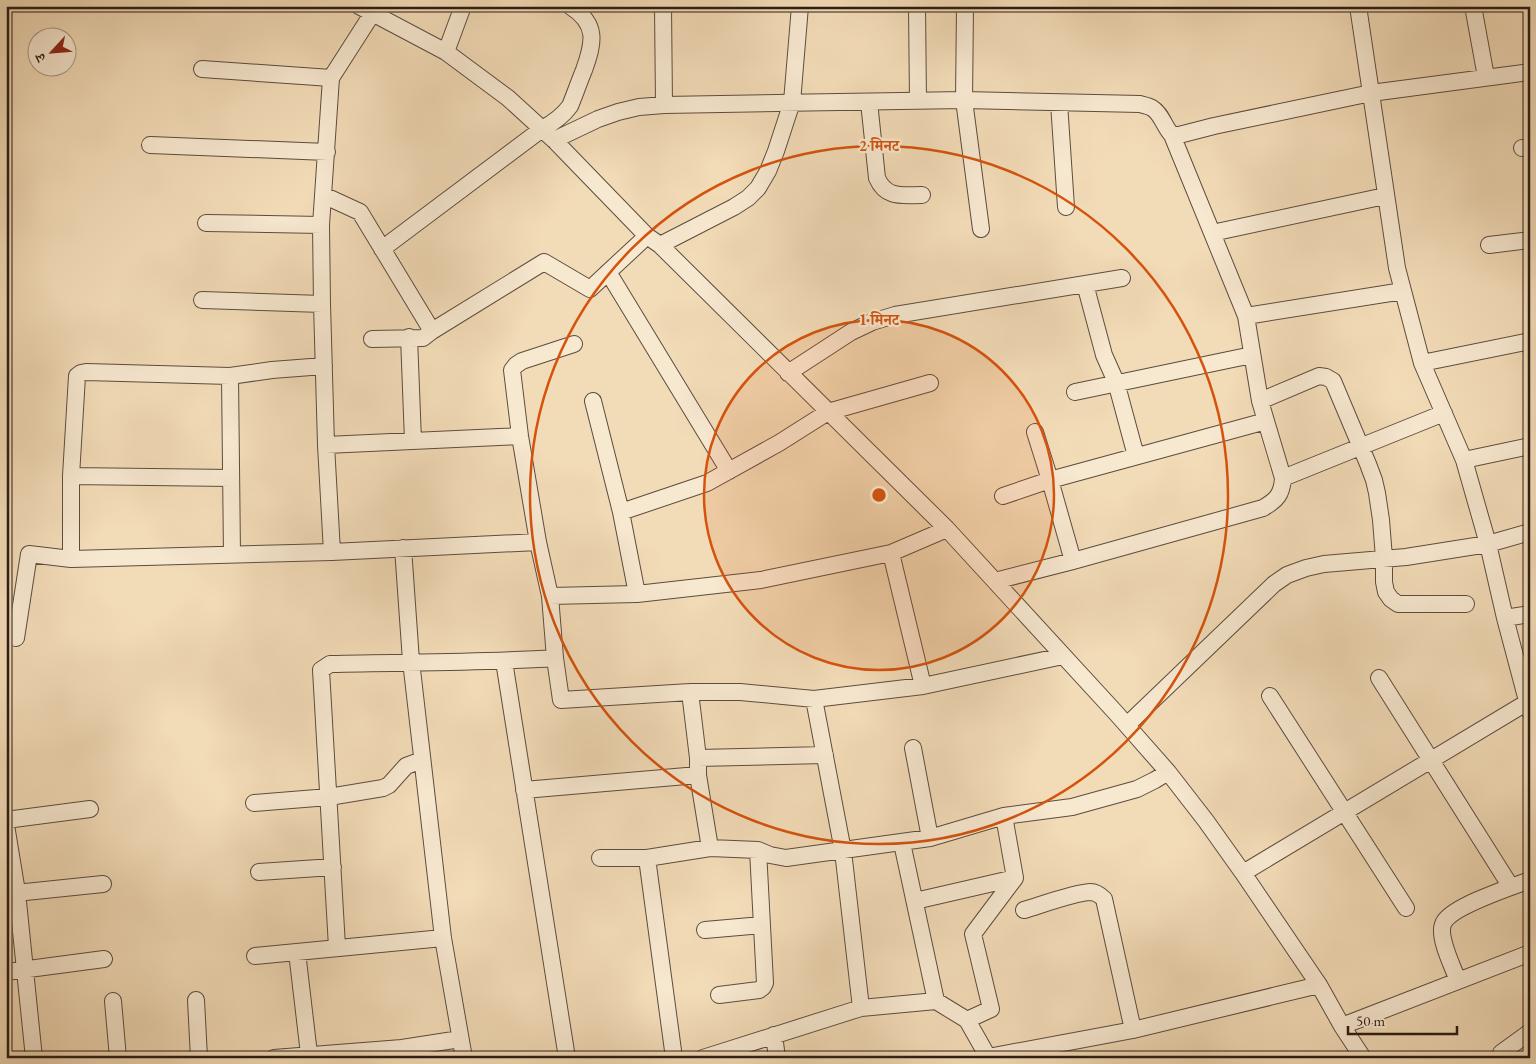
<svg xmlns="http://www.w3.org/2000/svg" width="1536" height="1064" font-family="'EB Garamond','Noto Serif Devanagari',serif">
	<style>
		.lines { fill: none; stroke-linecap: round; stroke-linejoin: round }
		.minor-casing { stroke: #5d4c3e; stroke-width: 18 }
		.minor { stroke: #f7e8d0; stroke-width: 16 }
		.ring { fill: none; stroke: #d5530d; stroke-width: 2.5 }
		.centre { fill: #d5530d; stroke: #f7e8d0; stroke-width: 2.5 }
		.ring-label { font-size: 15px; text-anchor: middle; font-weight: bold; fill: #d5530d; stroke: #f7e8d0; stroke-width: 4.5; stroke-linejoin: round; paint-order: stroke }
	</style>
	<rect width="100%" height="100%" fill="#f2dbb7"/>
	<filter id="stains"><feTurbulence type="fractalNoise" baseFrequency=".004" numOctaves="4"/><feColorMatrix values="0 0 0 0 .2 0 0 0 0 .09 0 0 0 0 .02 0 0 0 .5 -.17"/></filter>
	<radialGradient id="worn" r=".72"><stop offset=".6" stop-color="#630" stop-opacity="0"/><stop offset="1" stop-color="#630" stop-opacity=".3"/></radialGradient>
	<g class="lines">
		<defs>
			<path id="minor" d="M359 6 446 52 508 98 554 140 647 236 660 245 947 529 1116 713 1168 772 1206 821 1243 873 1319 985 1342 1026 1363 1058
				M663 6 664 105
				M917 6 918 101
				M965 6 964 100 981 229
				M1358 6 1397 268 1422 363 1464 460 1488 544 1505 618 1530 712
				M1473 6 1486 77
				M446 52 463 6
				M202 69 331 78
				M869 102 877 178C886 199 903 195 922 195
				M1059 103 1066 207
				M554 140 598 119 618 112 639 107 664 105 964 100 1140 104C1144 105 1149 106 1152 108 1162 114 1164 127 1172 135H1179L1214 126 1371 93 1530 72
				M150 145 327 152
				M1522 148H1530
				M323 195 360 212 432 331
				M206 223 321 225
				M1212 233 1385 196
				M660 245 734 207 748 198 758 188 768 171 776 151 792 102 800 6
				M1489 245 1530 240
				M382 249 542 129C553 123 562 117 570 106 575 94 579 82 584 70 594 42 598 24 570 6
				M608 272 729 471
				M1085 284 1104 355 1116 382 1136 456
				M202 300 322 304
				M1246 316 1403 291
				M409 337 413 441
				M372 339 423 338 432 331 544 262 590 289 647 236
				M574 344 522 361 516 365 512 370 520 436 538 542 550 596 555 658 561 700 690 692H740L814 699 923 686 1063 656
				M1422 363 1530 341
				M788 373 851 332 872 322 895 315 1122 278
				M1075 392 1252 355
				M593 401 621 512 637 594
				M1260 401 1319 376 1326 377 1333 381 1368 464 1374 480 1377 493 1381 520 1384 558V582L1386 592 1391 599 1398 604H1466
				M1035 432 1050 480 1073 561
				M326 445 520 436
				M1464 460 1530 446
				M71 476 231 478
				M1283 478 1444 413
				M1003 496 1050 480 1266 421
				M621 512 707 483 779 443 828 412 930 383
				M403 548 411 661 443 938 464 1058
				M332 552 326 445 322 304 321 225 331 78 372 14
				M891 553 923 686
				M232 555 230 376 272 370 324 366
				M71 559V476L77 376 81 373 86 372 230 376
				M995 581 1073 561 1263 508C1277 500 1282 494 1283 478L1260 401 1246 316 1172 135
				M550 596 637 594 761 580 891 553 947 529
				M1505 618 1530 614
				M6 634 16 638 29 554 71 559 332 552 538 542
				M504 661 567 1058
				M1379 678 1511 887
				M1270 696 1406 908
				M814 699 843 851 861 1008
				M1127 725 1274 584 1287 575 1306 568 1324 564 1406 557 1488 544 1530 532
				M913 748 930 838
				M698 758 825 755
				M524 790 698 775
				M254 803 329 797 383 788 389 785 406 766 422 760
				M6 820 90 809
				M6 825 17 892 34 1058
				M902 843 936 1001
				M710 848 758 850 770 855 786 858 930 838 1004 816 1072 807 1137 789 1155 780 1168 772
				M600 858H647
				M259 872 333 867
				M1243 873 1526 703
				M6 894 103 884
				M915 901 1015 878 1004 816
				M1024 910C1041 905 1073 893 1090 892 1096 892 1100 895 1104 899L1133 1030
				M705 930 762 925
				M337 947 321 670 330 664C405 662 480 663 555 658
				M297 952 309 1054
				M255 956 443 938
				M6 972 104 959
				M1458 981C1453 967 1441 944 1442 929 1442 928 1443 923 1444 922 1453 906 1511 887 1530 880
				M719 995 759 990 763 987 765 983 758 850
				M196 1000 199 1058
				M113 1001 118 1058
				M967 1020 991 1009 973 934 1015 878
				M1342 1026 1530 953
				M774 1035 777 1058
				M402 1048 460 1039
				M1501 1053 1530 1032
				M274 1058 402 1048 404 1058
				M674 1058 647 858 710 848 698 775V758L690 692
				M703 1058 861 1008 936 1001 967 1020 988 1057 1133 1030 1319 985"/>
		</defs>
		<use href="#minor" class="minor-casing"/>
		<use href="#minor" class="minor"/>
	</g>
	<circle cx="879" cy="495" r="175" fill="#d5530d" fill-opacity=".12"/>
	<g class="ring">
		<circle cx="879" cy="495" r="175"/>
		<circle cx="879" cy="495" r="349"/>
	</g>
	<circle cx="879" cy="495" r="8" class="centre"/>
	<g class="ring-label">
		<text x="879" y="151">2 मिनट</text>
		<text x="879" y="325">1 मिनट</text>
	</g>
	<rect width="1536" height="1064" fill="none" stroke="#f2dbb7" stroke-width="25"/>
	<rect x="8" y="8" width="1521" height="1049" fill="none" stroke="#2b1d15" stroke-width="2.5"/>
	<rect x="12" y="12" width="1511" height="1039" fill="none" stroke="#2b1d15"/>
	<g transform="translate(52 52) rotate(244)"><circle r="24" fill="#f7e8d0" stroke="#a59785"/>
	<path d="M0-4L9 19L0 12L-9 19Z" fill="#8f2418"/>
	<text y="-8" font-size="14" font-weight="bold" text-anchor="middle" fill="#2b1d15">उ</text>
	</g>
	<path d="M1348 1026v8h109v-8" fill="none" stroke="#2b1d15" stroke-width="2.5"/>
	<text x="1356" y="1026" font-size="15" fill="#2b1d15" stroke="#f7e8d0" stroke-width="4" paint-order="stroke">50 m</text>
	<rect width="100%" height="100%" filter="url(#stains)"/>
	<rect width="100%" height="100%" fill="url(#worn)"/>
</svg>
